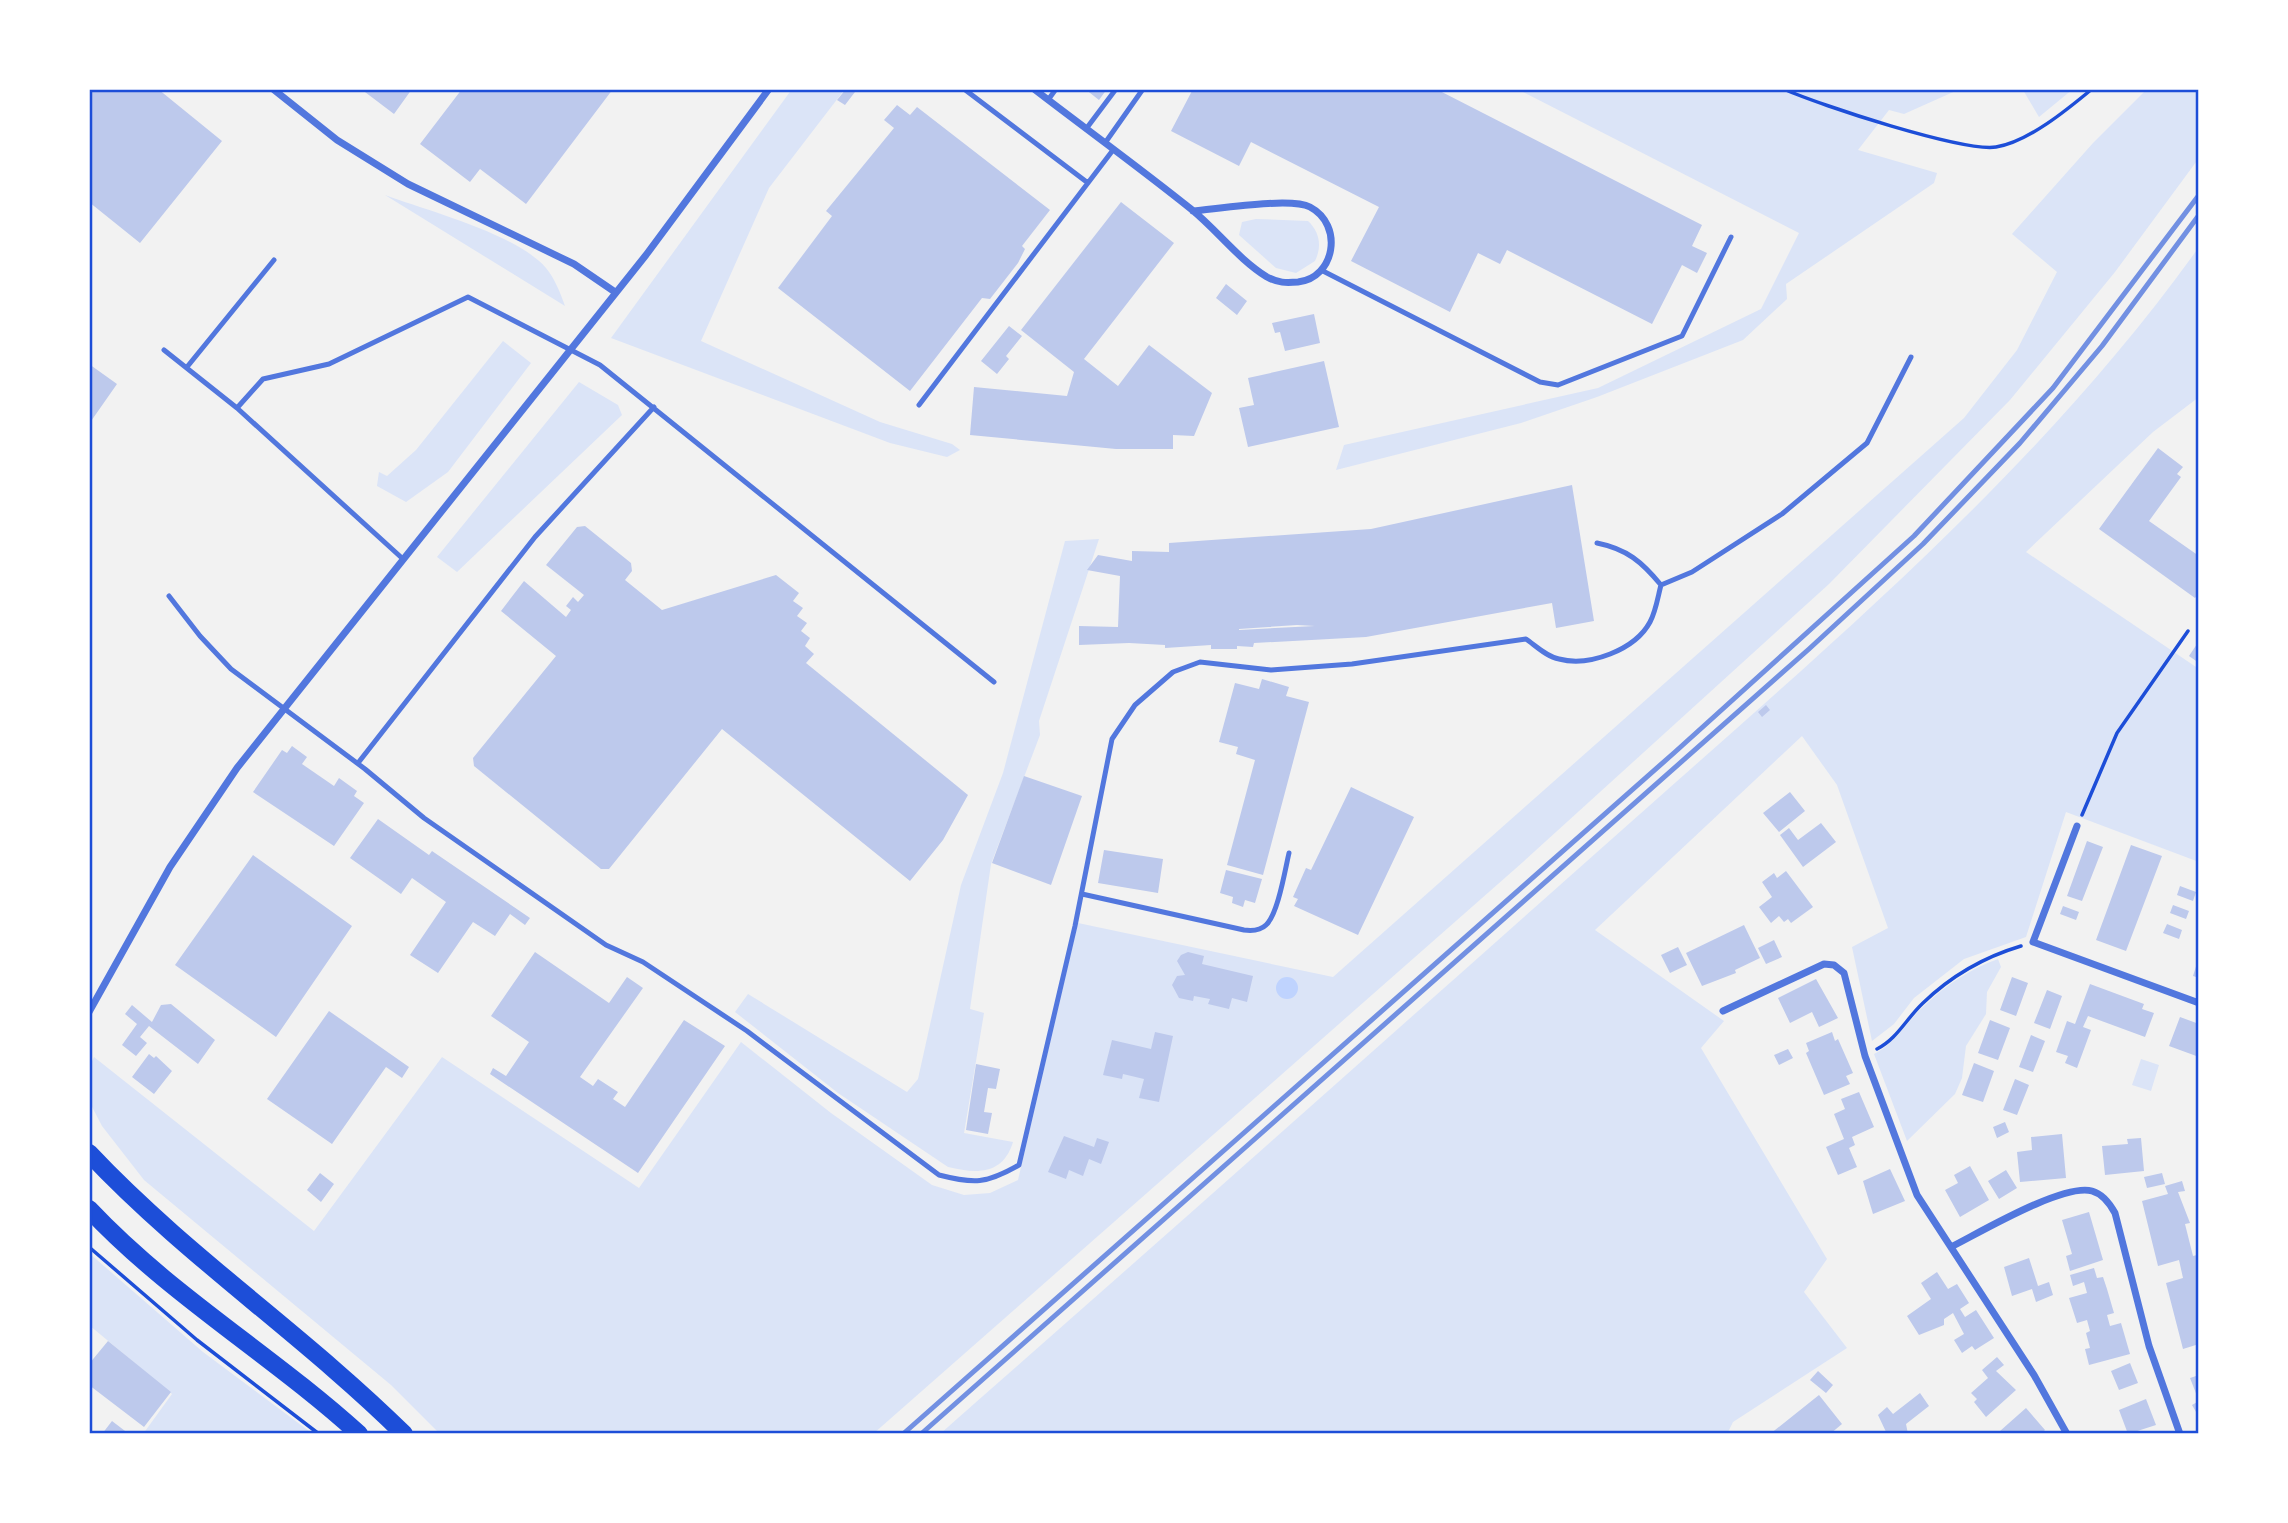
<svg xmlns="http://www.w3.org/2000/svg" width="2288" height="1523" font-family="'Golos Text',sans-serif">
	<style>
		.green { fill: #dbe4f7 }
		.water { fill: #bfd3fe }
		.building { fill: #bdc9ec; fill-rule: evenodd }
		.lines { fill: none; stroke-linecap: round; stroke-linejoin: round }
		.path { stroke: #1d4ed8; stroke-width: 3.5 }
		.service { stroke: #5277de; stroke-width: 5 }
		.minor { stroke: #5277de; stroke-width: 7 }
		.primary { stroke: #1d4ed8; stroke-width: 18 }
		.rail { stroke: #7290e2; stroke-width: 5 }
		.neatline { fill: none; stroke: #1d4ed8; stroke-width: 2.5 }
	</style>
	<rect width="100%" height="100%" fill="#f2f2f2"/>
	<path class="green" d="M792 89H845L769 188 701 341 880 422 952 444 960 450 947 457 890 443 611 338Z
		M1517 89H1960L1904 114 1889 110 1858 150 1937 173 1934 183 1786 284 1787 299 1743 340 1597 397 1521 423 1336 470 1344 445 1598 388 1761 309 1799 233Z
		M2018 89H2073L2039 117 2023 90Z
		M2147 89H2199V158L2115 272 2010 400 1829 584 1523 862 873 1434H440L391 1385 144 1180 102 1126 89 1101V1067L94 1057 314 1231 442 1057 639 1188 741 1042 831 1113 932 1185 964 1195 990 1193 1018 1180 1078 923 1333 977 1964 418 2017 350 2057 272 2012 234 2093 143Z
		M385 195C428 211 517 234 546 268 555 279 560 292 565 306Z
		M1256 219 1308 221C1320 232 1322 247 1315 261L1296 273 1276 268 1239 235 1242 222Z
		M2199 247V397L2153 432 2026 552 2199 669V862L2066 812 2026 937 1964 959 1914 998 1894 1024 1872 1041 1852 947 1888 928 1837 785 1802 736 1595 930 1724 1021 1701 1048 1827 1259 1804 1292 1847 1348 1733 1422 1727 1434H940C1171 1231 1401 1026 1631 822 1832 643 2042 467 2199 247Z
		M503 341 531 363 448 472 406 502 377 486 379 472 387 476 416 450Z
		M579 382 618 405 622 415 457 572 437 557Z
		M1099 539 1039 721 1040 735 991 864 970 1009 984 1013 964 1133 1013 1142C1003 1175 977 1174 948 1167L838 1093 735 1012 748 994 907 1092 918 1079 961 885 1003 773 1065 541Z
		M1998 959 2001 967 1987 992 1986 1014 1966 1046 1962 1078 1955 1094 1907 1141 1874 1054C1896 1043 1907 1021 1925 1005 1946 985 1970 969 1998 959Z
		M2141 1059 2159 1065 2151 1091 2132 1085Z
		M89 1253 203 1352 313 1434H143L172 1394 89 1325Z"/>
	<path class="water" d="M1276 988a11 11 0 1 1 22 0a11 11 0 1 1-22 0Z"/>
	<path class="building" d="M89 89H158L222 141 140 243 89 202Z
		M361 89H412L394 114Z
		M462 89H613L526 204 480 169 470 182 420 144Z
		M846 89 855 92 845 105 837 100Z
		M1085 89H1107L1099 100Z
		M1193 89H1436L1702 225 1692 246 1707 253 1697 273 1682 265 1652 324 1507 250 1500 264 1478 253 1450 312 1351 261 1379 207 1251 142 1239 166 1171 131Z
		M897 105 910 115 917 107 1050 210 1022 246 1025 249 1018 263 990 299 982 298 910 391 778 288 832 216 826 211 894 128 884 120Z
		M1121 202 1174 243 1084 359 1118 386 1149 345 1212 393 1194 436 1173 435V449H1116L970 435 974 387 1067 396 1074 372 1021 330Z
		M1226 284 1247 301 1237 315 1216 298Z
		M1314 314 1320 343 1285 351 1280 332 1275 333 1272 323Z
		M1009 326 1022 336 1006 356 1009 359 997 374 981 361Z
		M1324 361 1339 427 1248 447 1239 408 1254 405 1248 378Z
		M89 364 117 384 89 424Z
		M2158 448 2183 467 2177 474 2181 477 2149 521 2199 556V593L2195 598 2099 529Z
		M1572 485 1594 621 1556 628 1552 603 1366 637 1254 643 1253 647 1237 646V649H1211V645L1165 648V645L1129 643 1079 645V626L1118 627 1120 576 1087 570 1098 555 1132 561V551L1169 552V543L1371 529ZM1297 625 1315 626 1239 630V629Z
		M585 526 631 563 632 571 625 580 662 610 776 575 799 593 793 601 803 608 797 616 807 623 801 631 810 638 805 646 814 654 806 663 968 795 943 840 910 881 722 729 609 869H601L474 766 473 758 556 656 501 611 524 581 566 617 571 610 566 606 573 597 578 602 584 595 546 565 577 527Z
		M2199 641V663L2189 656Z
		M1262 679 1289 687 1286 696 1309 702 1263 875 1227 865 1255 760 1236 754 1238 747 1219 742 1235 683 1259 689Z
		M1766 705 1770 710 1762 717 1758 712Z
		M292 746 307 757 302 764 334 786 339 778 357 791 354 796 364 803 334 846 253 792 282 750 287 753Z
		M1024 776 1082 796 1051 885 992 863Z
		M1351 787 1414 817 1358 935 1294 906 1298 899 1293 897 1306 868 1311 870Z
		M1790 792 1805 811 1779 832 1763 813Z
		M378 819 429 855 432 851 530 918 525 925 510 914 495 936 473 922 438 973 410 955 446 902 412 878 401 894 350 858Z
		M1821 823 1836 842 1803 867 1780 835 1789 828 1798 840Z
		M2087 841 2103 847 2082 901 2067 896Z
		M2131 845 2162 856 2126 951 2096 940Z
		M1104 850 1163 859 1158 893 1098 883Z
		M253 855 352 926 276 1037 175 965Z
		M1226 870 1262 879 1255 903 1245 900 1243 907 1232 903 1233 897 1220 893Z
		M1786 871 1813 907 1791 923 1788 919 1784 922 1779 916 1771 923 1759 907 1772 897 1762 882 1774 873 1777 878Z
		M2180 886 2196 892 2193 901 2177 895Z
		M2173 905 2189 911 2186 919 2170 913Z
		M2063 906 2079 912 2076 920 2060 914Z
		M2167 924 2182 930 2179 939 2163 933Z
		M1744 925 1760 958 1735 970 1736 973 1702 986 1686 953Z
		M1774 940 1782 957 1766 964 1758 948Z
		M1678 947 1687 965 1670 973 1661 955Z
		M535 952 609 1003 627 977 643 988 580 1077 593 1086 598 1079 618 1092 613 1099 625 1107 684 1020 725 1046 638 1173 490 1074 493 1068 506 1076 529 1042 491 1016Z
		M1188 952 1204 956 1202 964 1253 976 1247 1002 1232 998 1229 1009 1208 1004 1210 999 1194 996 1193 1001 1179 998 1172 985 1177 976 1185 975 1177 961 1181 955Z
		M2198 960H2199V978L2193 976Z
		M2012 977 2028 983 2016 1016 2000 1010Z
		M1816 979 1838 1018 1819 1027 1812 1012 1790 1023 1778 998Z
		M2090 984 2144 1004 2142 1009 2154 1013 2145 1037 2088 1016 2083 1027 2091 1030 2077 1068 2065 1063 2068 1056 2056 1052 2067 1021 2075 1024Z
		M2047 990 2062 996 2050 1029 2034 1023Z
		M171 1004 215 1040 198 1064 149 1026 140 1037 147 1043 136 1056 122 1045 137 1024 125 1014 132 1005 152 1022 161 1005Z
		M329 1011 409 1067 402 1078 386 1067 332 1144 267 1099Z
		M2180 1017 2199 1024V1057L2169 1046Z
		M1990 1020 2010 1028 1998 1060 1978 1053Z
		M1155 1032 1173 1036 1159 1102 1139 1098 1144 1079 1123 1074 1122 1079 1103 1075 1112 1040 1151 1049Z
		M1832 1032 1835 1041 1838 1039 1853 1073 1846 1076 1850 1084 1824 1095 1806 1053 1809 1051 1806 1043Z
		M2031 1035 2045 1041 2033 1072 2019 1067Z
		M1788 1049 1793 1058 1779 1065 1774 1055Z
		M149 1054 154 1058 156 1056 172 1071 154 1094 132 1077Z
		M1974 1063 1994 1071 1983 1102 1962 1095Z
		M976 1064 1000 1069 996 1089 988 1088 984 1112 992 1113 988 1134 966 1130Z
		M2015 1079 2029 1085 2017 1115 2003 1110Z
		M1859 1092 1874 1127 1852 1137 1855 1145 1849 1148 1857 1167 1838 1175 1826 1147 1844 1139 1834 1114 1845 1109 1841 1099Z
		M2005 1122 2009 1132 1997 1138 1993 1127Z
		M2062 1134 2066 1178 2020 1182 2017 1152 2032 1150 2031 1137Z
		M1064 1136 1094 1147 1097 1138 1109 1142 1101 1164 1089 1159 1083 1176 1069 1170 1066 1179 1048 1172Z
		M2141 1138 2144 1171 2105 1175 2102 1146 2128 1144 2127 1139Z
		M1970 1166 1989 1200 1960 1217 1945 1190 1958 1183 1954 1175Z
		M1890 1169 1905 1201 1873 1214 1863 1181Z
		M2006 1170 2017 1188 1999 1199 1988 1181Z
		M320 1173 334 1184 321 1202 307 1190Z
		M2162 1173 2165 1184 2147 1188 2144 1177Z
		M2182 1181 2185 1191 2178 1192 2190 1223 2185 1224 2193 1256 2197 1255 2199 1261V1344L2183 1349 2166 1283 2183 1278 2179 1260 2158 1266 2142 1201 2168 1194 2165 1186Z
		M2089 1212 2103 1260 2070 1271 2066 1256 2072 1254 2062 1220Z
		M2029 1258 2038 1286 2049 1282 2053 1295 2036 1302 2032 1289 2012 1296 2004 1267Z
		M2094 1268 2097 1278 2103 1277 2107 1289 2114 1313 2107 1315 2110 1326 2121 1323 2130 1354 2089 1365 2085 1349 2090 1348 2086 1333 2090 1331 2087 1320 2077 1323 2069 1298 2087 1293 2084 1282 2073 1286 2070 1275Z
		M1937 1272 1948 1289 1957 1284 1969 1303 1960 1309 1965 1317 1976 1310 1994 1338 1975 1350 1972 1346 1962 1353 1954 1340 1964 1334 1953 1313 1944 1319V1325L1919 1335 1907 1316 1931 1299 1921 1283Z
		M108 1341 171 1392 144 1427 89 1385V1364Z
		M1997 1357 2004 1365 1996 1371 2016 1390 1986 1417 1974 1402 1977 1399 1971 1393 1988 1378 1982 1370Z
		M2130 1363 2138 1383 2119 1390 2111 1371Z
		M1818 1371 1833 1385 1826 1393 1810 1380Z
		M2199 1375V1401L2190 1378Z
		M1920 1393 1929 1406 1906 1424 1908 1434H1887L1878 1415 1887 1407 1893 1414Z
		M1819 1395 1842 1424 1830 1434H1770Z
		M2146 1399 2156 1425 2128 1434 2119 1410Z
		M2199 1401V1417L2192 1405Z
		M2026 1408 2045 1430 2041 1434H2003L2000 1431Z
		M112 1421 129 1434H102Z"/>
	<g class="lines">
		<path class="path" d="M1784 89C1819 105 1963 152 1996 147 2028 142 2068 109 2092 89
			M2082 815 2117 733 2188 631
			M1877 1049C1897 1039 1906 1019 1923 1003 1951 976 1984 957 2021 946
			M89 1247 197 1340 319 1434"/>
		<path class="service" d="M964 89 1088 183
			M1048 100 1056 89
			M1086 129 1116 89
			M1105 143 1143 89
			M1321 270 1540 382 1558 385 1682 336 1731 237
			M164 350 237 408 403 559
			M187 367 274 260
			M919 405 1113 150
			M237 408 263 379 329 364 468 297 600 365 994 682
			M1661 585 1692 572 1782 514 1867 443 1911 357
			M169 596 200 636 231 669 365 769 424 818 606 945 643 962 747 1031 939 1175C974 1184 986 1184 1019 1165L1075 926 1112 739 1135 705 1173 672 1200 662 1271 670 1352 664 1526 639C1536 646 1547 657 1559 659 1589 667 1635 650 1650 622 1656 611 1658 596 1661 585 1642 562 1627 549 1597 543
			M358 763 535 537 654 407
			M1082 894 1244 930C1252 931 1260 931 1266 925 1278 914 1285 870 1289 853"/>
		<path class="minor" d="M273 89 337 140 408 184 574 264 615 292
			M1034 89C1086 129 1140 168 1191 209 1217 230 1238 259 1267 277 1278 283 1286 283 1298 282 1335 278 1344 225 1310 207 1291 197 1217 209 1193 211
			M2077 826 2033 942 2199 1003
			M1723 1011 1824 964 1834 965 1844 973 1865 1056 1917 1195 2034 1375 2067 1434
			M89 1012 170 867 237 768 646 255 769 89
			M1951 1247C1979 1233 2063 1183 2092 1191 2103 1194 2110 1204 2115 1213L2149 1346 2180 1434"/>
		<path class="primary" d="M89 1153C186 1256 304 1335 404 1434
			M89 1209C170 1295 272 1355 359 1434"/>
		<path class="rail" d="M903 1434 1675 752 1914 536 2053 388 2199 195
			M921 1434 1809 649 1923 544 2020 443 2102 346 2199 215"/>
	</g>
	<rect width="2288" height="1523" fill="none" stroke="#ffffff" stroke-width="182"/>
	<rect x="91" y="91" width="2106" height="1341" class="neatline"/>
</svg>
